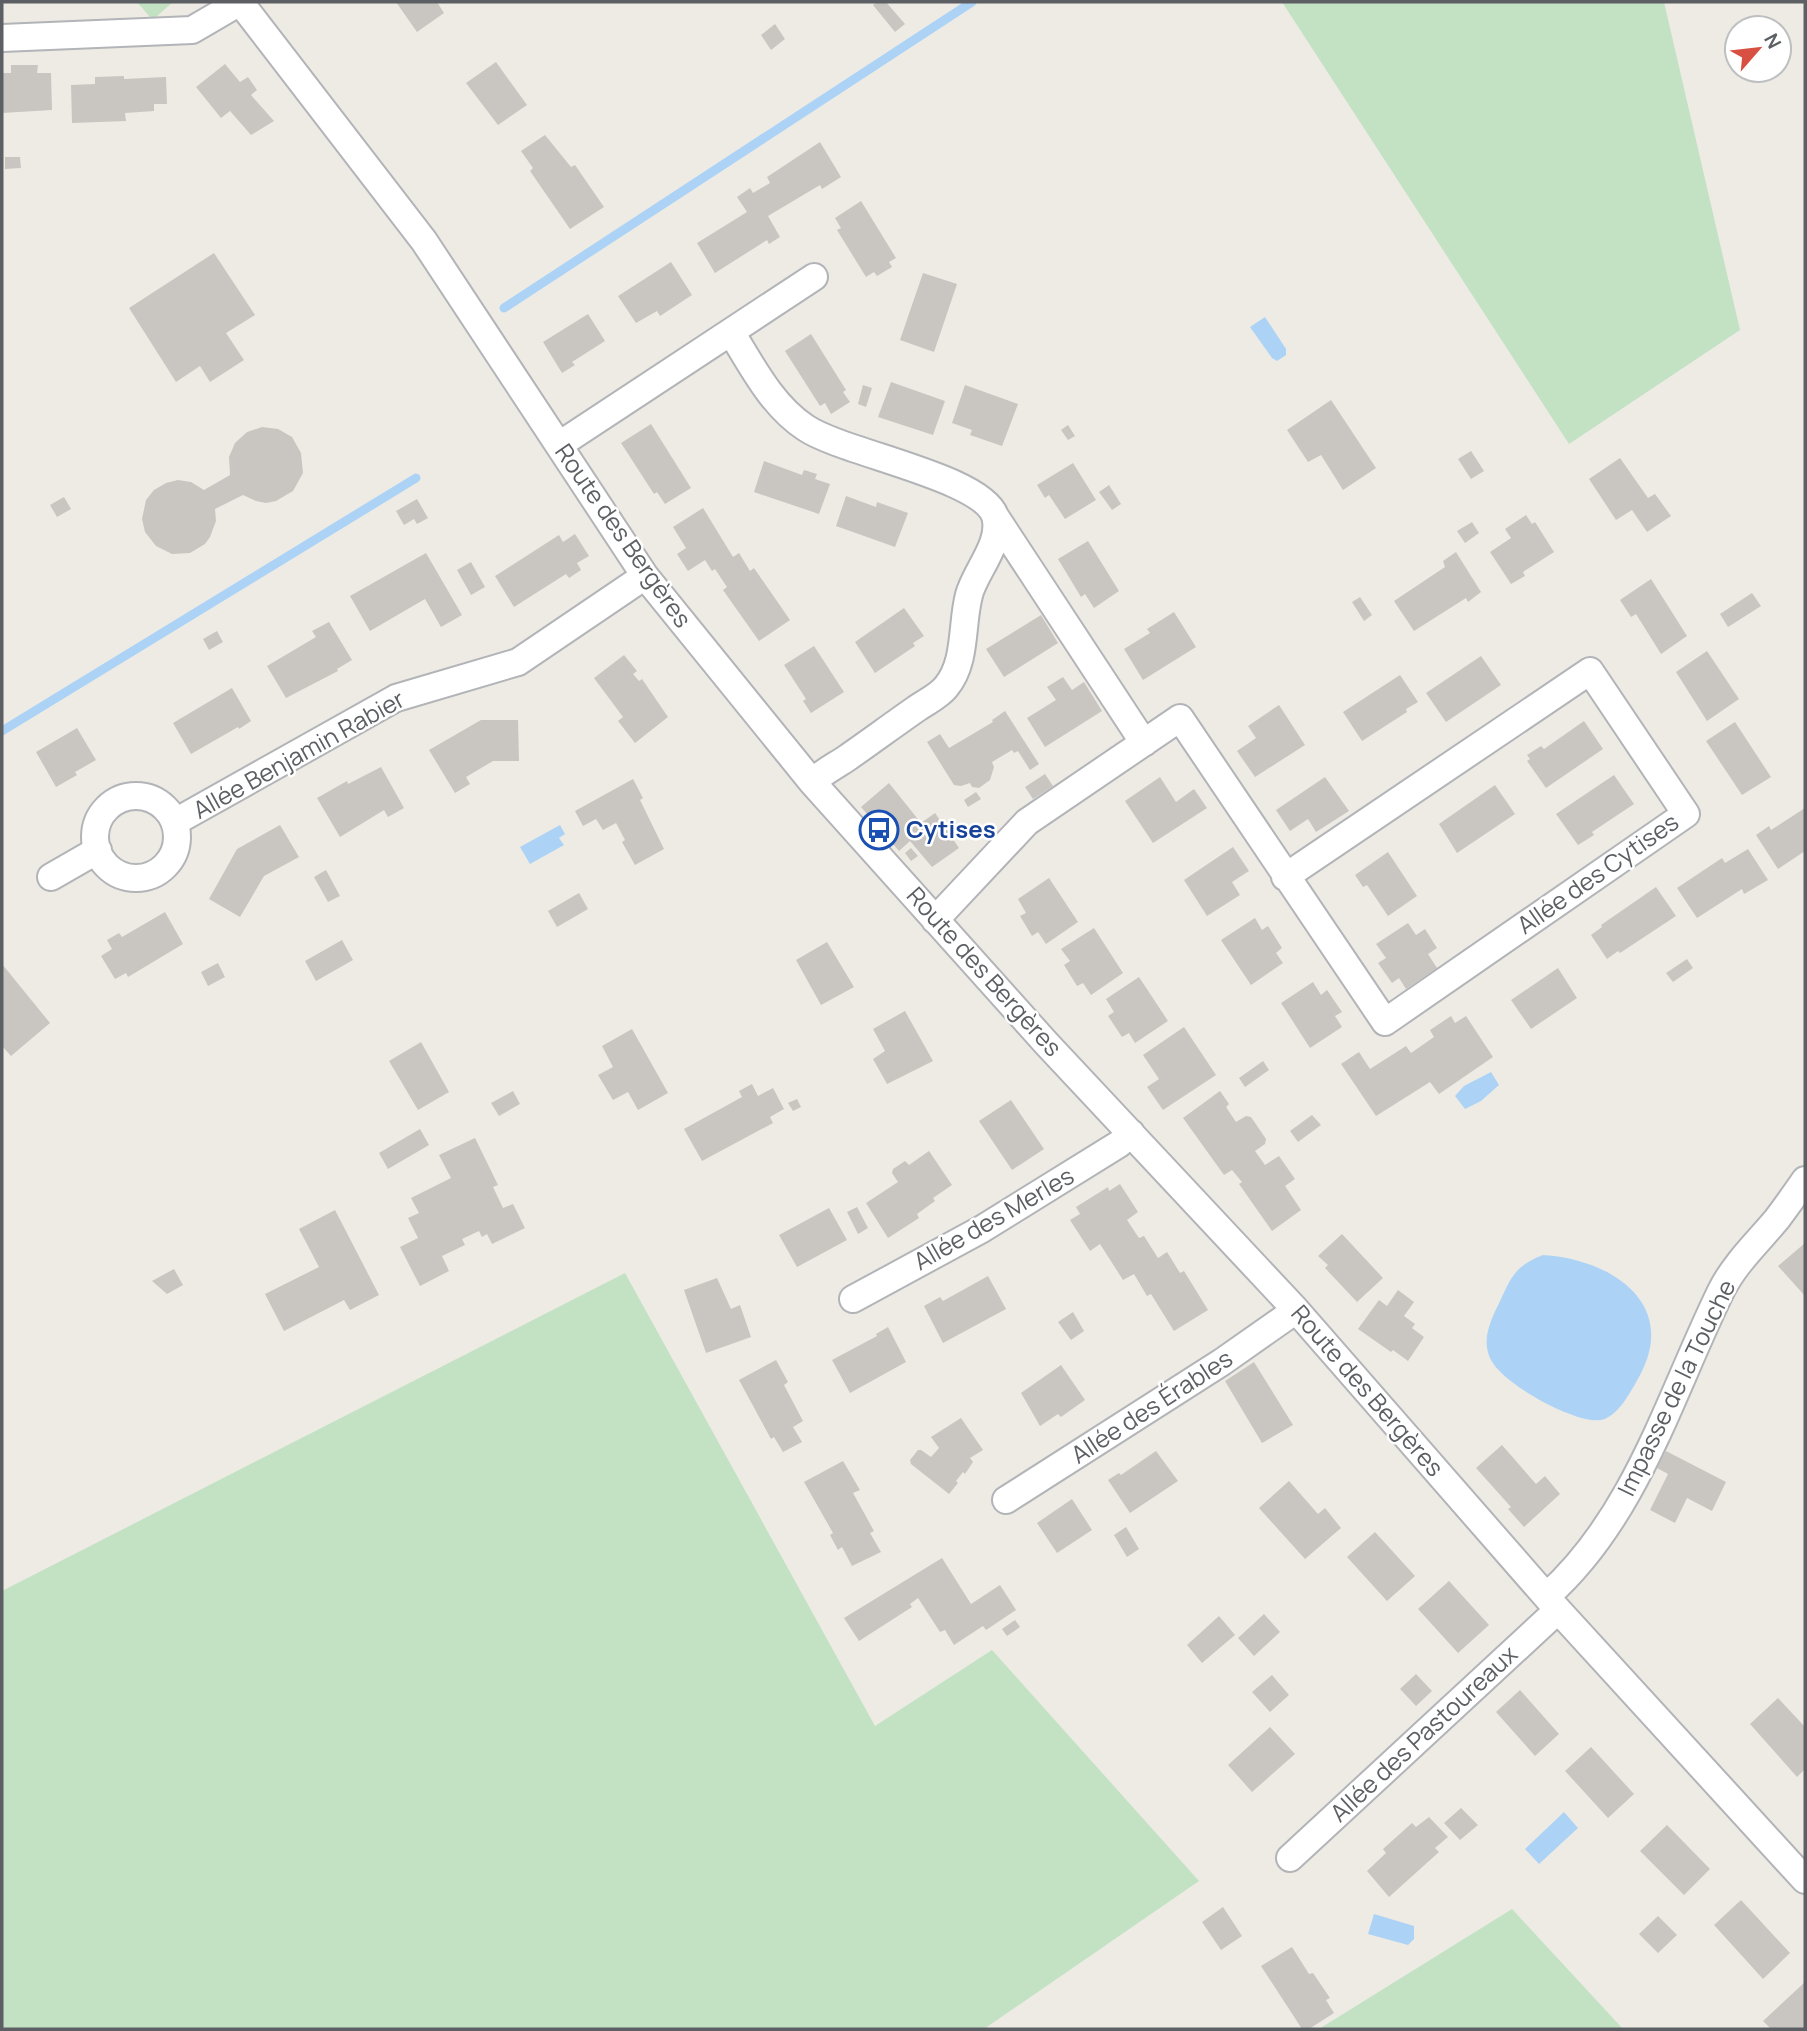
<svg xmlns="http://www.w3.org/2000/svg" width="1807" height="2031" font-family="Manrope,sans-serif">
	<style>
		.green { fill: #c3e2c4 }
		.water { fill: #acd3f6 }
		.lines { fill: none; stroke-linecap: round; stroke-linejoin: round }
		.stream { stroke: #acd3f6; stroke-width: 9 }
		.building { fill: #c9c6c1 }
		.street-casing { stroke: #b2b4b8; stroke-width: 30 }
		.street { stroke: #fff; stroke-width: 26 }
		.labels { text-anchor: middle; stroke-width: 5; stroke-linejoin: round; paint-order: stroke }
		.street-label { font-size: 24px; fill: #5c5f63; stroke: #fff }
		.transit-label { font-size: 24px; font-weight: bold; fill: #164399; stroke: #fff; text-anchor: start }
	</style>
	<rect width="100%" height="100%" fill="#edebe4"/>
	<path class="green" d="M137 2H173L156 17H150Z
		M1282 2H1664L1740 330 1569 444Z
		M625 1273 875 1726 992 1650 1199 1881 984 2029H2V1591Z
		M1512 1909 1623 2029H1319Z"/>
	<path class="water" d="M1265 317 1286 349V355L1277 361 1272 358 1250 327Z
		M560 825 565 834 559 838 564 845 530 864 520 847Z
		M1491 1072 1499 1085 1481 1101 1465 1109 1455 1096 1464 1086Z
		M1543 1255C1610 1259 1680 1303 1639 1377 1631 1391 1618 1417 1601 1420 1575 1424 1503 1384 1491 1360 1480 1339 1492 1318 1501 1299 1512 1275 1517 1265 1543 1255Z
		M1564 1812 1578 1828 1539 1864 1525 1849Z
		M1374 1914 1414 1926V1939L1408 1945 1368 1934Z"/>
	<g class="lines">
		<path class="stream" d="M504 308 972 2
			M2 731 416 478"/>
	</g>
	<path class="building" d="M396 2H437L444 13 417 32Z
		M877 2H886L905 24 895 32 873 5Z
		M775 24 785 39 771 50 761 35Z
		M496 62 527 105 498 125 466 83Z
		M225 64 240 82 248 77 257 90 251 95 274 121 251 135 230 111 221 118 196 87Z
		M11 65H38L37 73H51L52 110 2 113V73H11Z
		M124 76V79L166 77 167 104H154V111L125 113 126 121 72 123 71 85 95 84V77Z
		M545 135 571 167 575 165 604 207 570 229 530 171 533 168 521 151Z
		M820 142 841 177 822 189 820 185 768 216 780 237 769 244 767 240 715 273 697 243 747 212 737 197 750 188 753 193 770 183 767 177Z
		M5 157H20L21 168 5 169Z
		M861 201 896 258 889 262 892 267 877 276 874 272 866 277 837 230 841 228 835 218Z
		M214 253 255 315 226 333 244 360 210 382 200 366 176 382 129 308Z
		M671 262 692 295 660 316 657 311 636 323 618 296Z
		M923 273 957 284 934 352 900 340Z
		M588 314 605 341 572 362 575 365 562 373 543 342Z
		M811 334 846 390 843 392 850 402 831 414 825 403 820 406 785 351Z
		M891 382 945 401 933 435 878 417Z
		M863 385 872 388 866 407 858 404Z
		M965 385 1018 404 1002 446 970 435 972 430 952 423Z
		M1331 400 1376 468 1343 490 1321 455 1308 462 1287 430Z
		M651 424 691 488 665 504 657 492 654 494 621 443Z
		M1068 425 1075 436 1068 440 1061 430Z
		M262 427 278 429 292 437 301 453 303 473 293 491 276 501 266 503 256 501 243 495 215 509 216 521 210 537 205 544 190 553 172 554 156 546 145 532 142 519 146 500 154 490 166 483 178 480 191 482 204 490 230 475 229 457 235 443 247 432Z
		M1471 451 1484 471 1471 479 1458 459Z
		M1620 458 1648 498 1655 494 1671 516 1647 532 1632 510 1616 520 1589 479Z
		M764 461 802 475 804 470 817 474 815 479 830 484 819 514 754 492Z
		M1073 463 1096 500 1065 519 1049 495 1045 498 1037 485Z
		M1109 485 1121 504 1112 510 1099 492Z
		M846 496 876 507 877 502 908 513 895 547 836 526Z
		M64 497 71 509 57 517 50 505Z
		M417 499 428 518 417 524 414 519 404 525 396 511Z
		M703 508 733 557 739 553 750 571 754 568 790 620 759 641 723 590 727 587 715 569 712 571 705 560 688 571 677 554 686 548 673 527Z
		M1526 515 1532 524 1535 522 1554 552 1523 572 1525 576 1511 584 1490 552 1511 538 1505 529Z
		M1472 522 1479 533 1465 543 1457 531Z
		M575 534 589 556 577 563 581 570 569 578 566 574 514 607 495 576 559 535 563 542Z
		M1088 541 1119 591 1094 608 1085 594 1081 597 1058 559Z
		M1456 552 1481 592 1468 602 1466 598 1414 631 1394 601 1445 567 1443 561Z
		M426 553 462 615 441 627 425 599 370 631 350 596Z
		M471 562 485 587 471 595 457 570Z
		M1651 579 1687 636 1661 654 1636 614 1631 617 1620 600Z
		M1752 593 1761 606 1728 627 1720 614Z
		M1360 597 1372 615 1364 621 1352 602Z
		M904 608 924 636 913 643 915 646 875 673 855 642Z
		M1174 612 1196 647 1143 680 1124 649 1150 633 1147 629Z
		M1041 615 1058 643 1004 677 986 649Z
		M329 622 352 660 337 669 338 671 286 698 267 666 316 637 312 631Z
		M217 631 223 642 209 650 203 639Z
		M814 646 844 692 811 713 803 701 806 699 784 665Z
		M1707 651 1739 699 1707 721 1676 672Z
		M624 655 637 671 633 674 639 681 642 679 668 717 635 743 618 721 623 717 594 678Z
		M1481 656 1501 685 1446 722 1426 693Z
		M1400 675 1418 702 1406 709 1407 712 1362 741 1343 712Z
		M1063 677 1072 690 1084 682 1102 711 1045 747 1027 718 1056 700 1047 687Z
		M232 688 251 721 239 729 238 727 191 754 173 723Z
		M1279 705 1305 745 1255 777 1237 751 1256 738 1248 726Z
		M1005 711 1039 764 1030 770 1018 751 1014 753 1012 750 992 762 994 767 990 780 979 788 972 787 970 783 961 786 954 785 927 742 940 734 949 748 993 722 992 720Z
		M481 720H518L519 761H493L466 777 470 784 455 793 429 750Z
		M1584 721 1603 749 1546 788 1527 761 1530 759 1527 755 1541 746 1544 749Z
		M1735 722 1771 777 1742 795 1706 741Z
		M77 728 96 760 75 772 77 775 56 787 36 752Z
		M381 767 404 808 388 817 384 810 340 837 317 798 347 781 348 784Z
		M1045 774 1053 786 1033 799 1025 787Z
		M1614 775 1634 804 1592 832 1594 835 1578 845 1556 814Z
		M1160 777 1176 802 1194 789 1207 808 1153 843 1125 801Z
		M1325 777 1349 811 1316 832 1308 819 1290 831 1276 810Z
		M633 779 643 798 640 800 664 849 635 865 622 842 625 840 616 823 603 830 596 819 583 826 575 811Z
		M889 783 921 823 935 813 959 848 932 867 910 841 899 851 861 807Z
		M1495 785 1515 814 1457 853 1439 824Z
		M976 792 981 799 968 807 964 800Z
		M1805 808V851L1778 869 1756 835 1769 826 1771 830Z
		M280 825 299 857 264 876 240 917 209 899 237 849Z
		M1233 847 1249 871 1232 882 1240 895 1207 916 1184 880Z
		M911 848 918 856 911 861 905 853Z
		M1748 849 1768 880 1744 894 1742 889 1697 918 1677 888 1722 858 1725 863Z
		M1388 852 1417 896 1388 916 1367 885 1363 887 1355 875Z
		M326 870 340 896 328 902 314 877Z
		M1049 878 1078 922 1046 944 1038 932 1032 936 1020 916 1026 913 1018 899Z
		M1656 887 1676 916 1620 953 1618 951 1607 959 1591 935 1602 927 1601 925Z
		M579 893 588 909 557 927 548 911Z
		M165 912 183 944 128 977 126 973 115 979 101 956 112 949 107 940 119 933 122 937Z
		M1255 918 1262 930 1268 926 1282 948 1276 953 1283 963 1251 985 1221 940Z
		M1408 923 1416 935 1425 929 1437 948 1428 954 1437 968 1406 989 1399 978 1392 983 1378 963 1386 958 1376 944Z
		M1094 928 1123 973 1091 995 1083 983 1077 986 1064 965 1070 961 1061 949Z
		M342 940 353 960 316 981 305 961Z
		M827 942 854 987 821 1005 796 960Z
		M1687 959 1693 968 1673 982 1666 973Z
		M218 963 225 977 208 986 201 972Z
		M2 964 50 1023 11 1056 3 1047 2 1049Z
		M1558 968 1577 998 1531 1029 1511 1000Z
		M1139 977 1168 1021 1135 1043 1129 1033 1122 1037 1108 1016 1114 1012 1106 999Z
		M1313 982 1321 995 1327 990 1342 1012 1335 1016 1342 1027 1310 1048 1281 1003Z
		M905 1011 933 1061 887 1084 873 1059 885 1051 873 1029Z
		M1451 1016 1455 1023 1466 1016 1493 1057 1439 1094 1430 1082 1376 1116 1341 1064 1359 1052 1370 1069 1406 1046 1411 1053 1434 1037 1430 1030Z
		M1184 1027 1216 1075 1163 1110 1147 1087 1159 1079 1143 1055Z
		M632 1029 668 1093 638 1110 628 1092 613 1100 598 1075 613 1067 602 1046Z
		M421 1042 449 1092 418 1110 389 1061Z
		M1263 1061 1269 1070 1245 1087 1239 1078Z
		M752 1084 758 1096 773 1088 784 1109 770 1117 773 1123 702 1161 684 1129 742 1097 739 1091Z
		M513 1091 520 1104 499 1116 491 1103Z
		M1220 1091 1229 1104 1226 1107 1236 1122 1246 1116 1251 1117 1266 1139 1265 1144 1255 1151 1265 1165 1279 1156 1295 1179 1285 1186 1301 1210 1272 1231 1239 1184 1242 1182 1232 1170 1224 1175 1183 1118Z
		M797 1099 801 1107 793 1111 788 1103Z
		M1011 1100 1044 1149 1012 1170 979 1121Z
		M1312 1115 1321 1125 1298 1142 1290 1131Z
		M420 1129 429 1145 388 1169 379 1153Z
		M475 1138 498 1185 493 1187 503 1208 513 1204 525 1228 492 1244 487 1234 482 1237 479 1231 462 1239 465 1245 442 1256 449 1271 420 1286 400 1247 418 1238 408 1218 419 1213 411 1198 451 1178 439 1155Z
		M929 1151 952 1185 933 1198 935 1201 917 1214 919 1218 888 1238 866 1203 898 1182 892 1173 893 1169 905 1161 909 1165Z
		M1120 1184 1138 1212 1127 1220 1139 1238 1144 1236 1158 1258 1167 1252 1180 1273 1184 1271 1208 1310 1174 1331 1151 1294 1147 1296 1134 1274 1123 1280 1100 1244 1090 1251 1070 1220 1080 1214 1076 1207 1108 1187 1109 1191Z
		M857 1207 868 1228 858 1234 847 1212Z
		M829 1208 847 1240 797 1267 779 1235Z
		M335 1210 379 1295 350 1310 344 1300 284 1331 265 1294 319 1267 299 1229Z
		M1342 1234 1383 1278 1357 1302 1325 1268 1328 1265 1318 1256Z
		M1805 1243V1296L1778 1266Z
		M174 1269 183 1285 167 1294 152 1281Z
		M988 1276 1006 1309 943 1343 924 1306 940 1297 943 1301Z
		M717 1278 731 1309 740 1305 751 1337 706 1353 684 1290Z
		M1398 1290 1414 1302 1404 1316 1415 1324 1412 1328 1424 1337 1408 1361 1393 1350 1391 1352 1358 1329 1379 1300 1387 1306Z
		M1073 1312 1084 1331 1071 1340 1058 1322Z
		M888 1327 906 1362 850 1393 832 1360 877 1336 876 1334Z
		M776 1360 788 1382 784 1385 803 1421 793 1427 802 1442 783 1452 774 1437 771 1439 739 1380Z
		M1254 1362 1293 1425 1262 1443 1225 1381Z
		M1061 1365 1085 1400 1061 1417 1058 1414 1040 1426 1021 1393Z
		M961 1418 983 1450 970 1458 973 1462 965 1474 963 1472 956 1481 958 1483 949 1494 911 1464 910 1460 918 1450H921L931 1457 939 1448 931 1437Z
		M1502 1445 1536 1484 1545 1476 1560 1494 1524 1527 1508 1509 1511 1507 1476 1468Z
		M1156 1451 1178 1481 1130 1513 1108 1480 1119 1473 1121 1475Z
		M1666 1451 1726 1482 1712 1511 1687 1498 1675 1523 1650 1510 1668 1474 1657 1468Z
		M843 1461 860 1490 853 1493 874 1531 870 1533 881 1552 852 1566 842 1547 838 1550 830 1535 833 1533 804 1482Z
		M1289 1481 1318 1514 1325 1508 1341 1528 1305 1559 1259 1508Z
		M1072 1499 1092 1530 1057 1553 1037 1523Z
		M1126 1527 1139 1549 1127 1557 1114 1535Z
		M1375 1532 1415 1576 1387 1601 1347 1557Z
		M942 1558 971 1604 1000 1585 1016 1610 986 1630 983 1626 954 1645 945 1630 940 1632 918 1598 910 1604 912 1607 859 1641 844 1618Z
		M1449 1581 1489 1625 1458 1653 1418 1609Z
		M1264 1614 1280 1632 1254 1656 1238 1638Z
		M1219 1616 1235 1635 1202 1663 1187 1645Z
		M1015 1620 1020 1627 1007 1636 1002 1629Z
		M1416 1674 1432 1691 1416 1706 1400 1689Z
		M1272 1675 1289 1695 1270 1712 1252 1692Z
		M1520 1690 1559 1734 1535 1756 1496 1712Z
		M1778 1698 1805 1727V1769L1797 1777 1750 1724Z
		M1270 1727 1295 1754 1252 1792 1228 1765Z
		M1591 1747 1634 1794 1608 1818 1565 1771Z
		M1461 1808 1478 1825 1460 1840 1444 1823Z
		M1429 1817 1448 1837 1435 1848 1439 1852 1389 1897 1367 1871 1386 1853 1383 1849 1412 1823 1416 1827Z
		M1667 1825 1710 1869 1684 1895 1640 1851Z
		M1741 1900 1790 1953 1763 1979 1714 1925Z
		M1223 1907 1242 1936 1221 1950 1202 1922Z
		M1658 1916 1677 1935 1658 1953 1639 1934Z
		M1292 1947 1309 1974 1313 1973 1330 1998 1326 2000 1334 2013 1309 2029H1302L1261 1966Z
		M1805 1982V2029H1771L1763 2021Z"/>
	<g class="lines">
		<defs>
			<path id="street" d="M240 2 424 241 645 576 812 782 1046 1043 1296 1310 1558 1610 1805 1880
				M2 38 192 30 240 2
				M731 332C752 366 772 406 806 428 843 453 982 477 995 516 1003 543 975 571 969 595 961 625 967 662 946 687 939 696 926 702 916 709 893 725 870 742 847 758 835 766 823 772 812 782
				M559 445 814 277
				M995 516 1144 743
				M95 837a41 41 0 1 1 82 0a41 41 0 1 1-82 0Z
				M175 822 396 698 518 662 645 576
				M51 877 98 850
				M935 920 1027 822 1180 718 1385 1022 1686 814 1590 671 1285 877
				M853 1299 982 1229 1119 1144 1131 1133
				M1006 1500 1222 1362 1296 1310
				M1548 1595C1636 1516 1670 1395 1721 1291 1735 1263 1758 1242 1777 1219 1787 1206 1796 1193 1805 1180
				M1290 1858 1558 1610"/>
		</defs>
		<use href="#street" class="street-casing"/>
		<use href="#street" class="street"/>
	</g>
	<defs>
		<symbol id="bus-ring" viewBox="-11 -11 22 22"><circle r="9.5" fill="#fff" stroke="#1a4fb4" stroke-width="1.5"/><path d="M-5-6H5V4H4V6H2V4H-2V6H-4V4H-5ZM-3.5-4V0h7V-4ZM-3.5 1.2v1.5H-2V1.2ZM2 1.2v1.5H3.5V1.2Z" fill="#1a4fb4"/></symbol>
	</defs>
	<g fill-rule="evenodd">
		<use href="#bus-ring" x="857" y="808" width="44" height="44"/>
	</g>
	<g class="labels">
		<g class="street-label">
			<text transform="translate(623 536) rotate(55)" y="8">Route des Bergères</text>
			<text transform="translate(299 755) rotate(-29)" y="8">Allée Benjamin Rabier</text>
			<text transform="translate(1598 874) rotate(-35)" y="8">Allée des Cytises</text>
			<text transform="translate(984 972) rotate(48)" y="8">Route des Bergères</text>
			<text transform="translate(994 1219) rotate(-30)" y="8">Allée des Merles</text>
			<text transform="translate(1677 1388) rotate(-64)" y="8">Impasse de la Touche</text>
			<text transform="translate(1367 1391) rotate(49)" y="8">Route des Bergères</text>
			<text transform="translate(1152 1407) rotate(-33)" y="8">Allée des Érables</text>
			<text transform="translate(1424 1734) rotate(-43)" y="8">Allée des Pastoureaux</text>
		</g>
		<g class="transit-label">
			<text x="906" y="838">Cytises</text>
		</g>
	</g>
	<rect width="1807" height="2031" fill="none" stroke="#5c5f63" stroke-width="7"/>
	<g transform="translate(1758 49) rotate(62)"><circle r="33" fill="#ffffff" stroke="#bebfc1" stroke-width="2"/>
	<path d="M0-5L12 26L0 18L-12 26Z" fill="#d75041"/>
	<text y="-10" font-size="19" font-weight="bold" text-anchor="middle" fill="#5c5f63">N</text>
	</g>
</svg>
